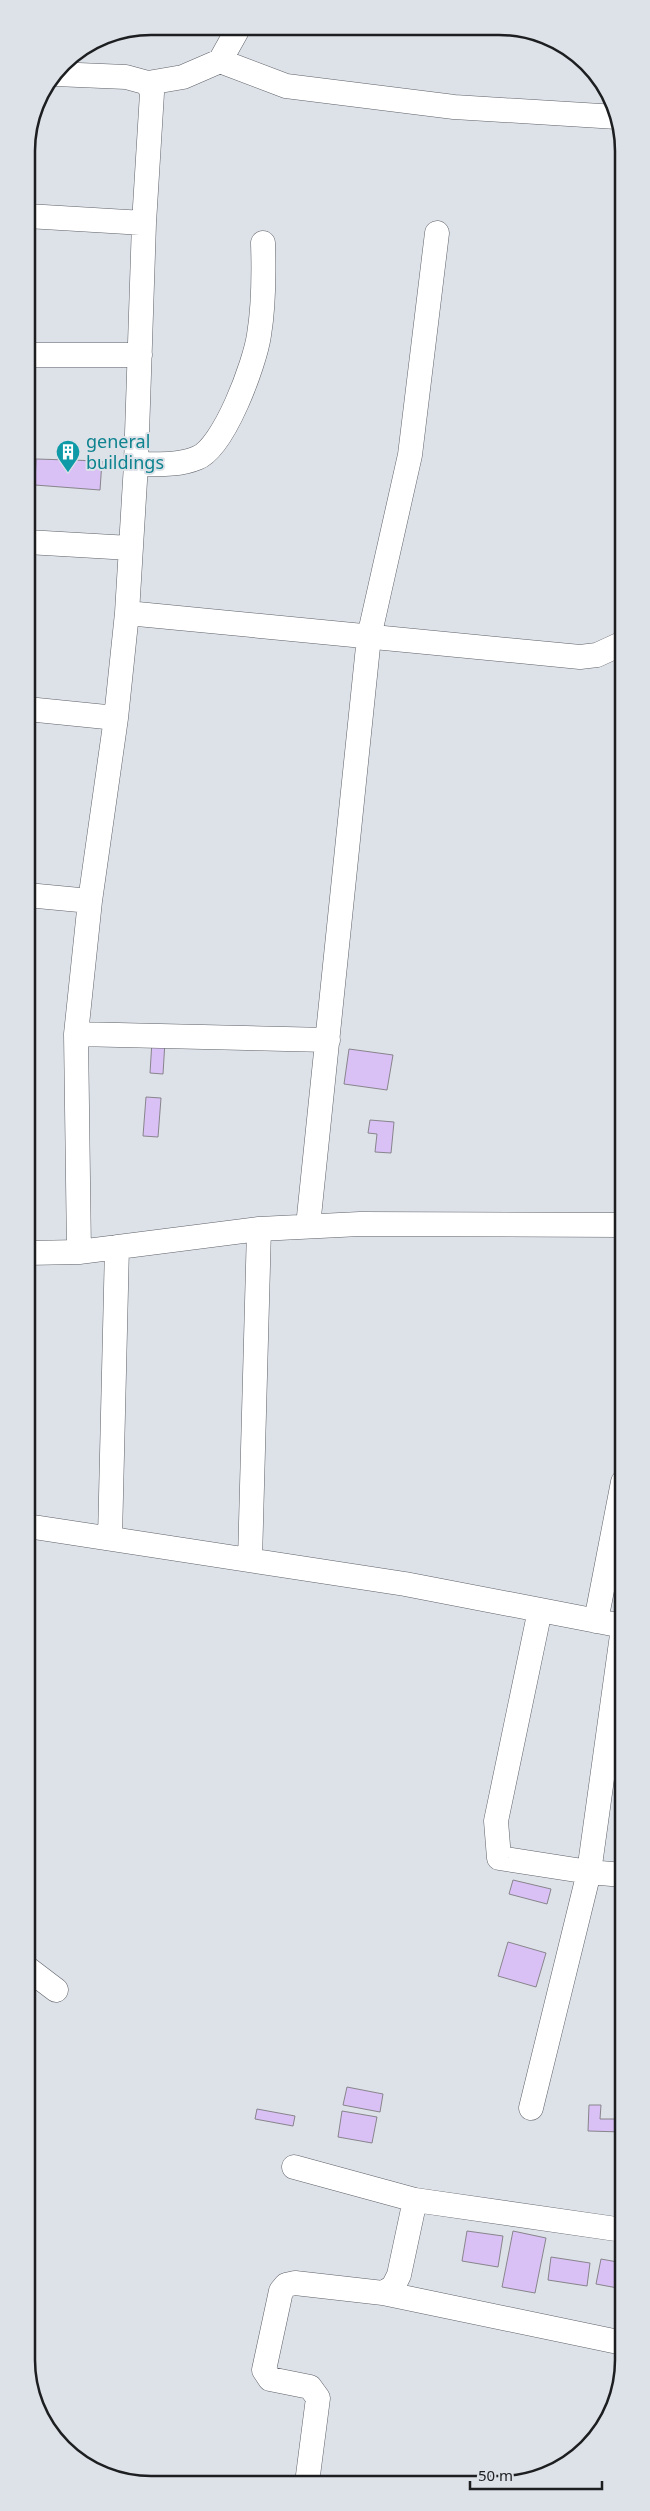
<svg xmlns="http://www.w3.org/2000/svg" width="650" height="2511" font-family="'Noto Sans',sans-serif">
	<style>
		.building { fill: #d9c0f5; stroke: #88858c }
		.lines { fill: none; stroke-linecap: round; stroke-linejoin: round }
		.minor-casing { stroke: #5e6168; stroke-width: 25 }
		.minor { stroke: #fff; stroke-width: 24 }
		.labels { text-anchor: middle; stroke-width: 4; stroke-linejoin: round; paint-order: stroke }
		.culture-label { font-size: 18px; fill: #0d838f; stroke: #dde1e8; text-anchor: start }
		.rim { fill: none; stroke: #1c1e20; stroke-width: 2.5 }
	</style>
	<rect width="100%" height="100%" fill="#dde1e8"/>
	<path class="building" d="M36 459 102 461 100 490 35 485Z
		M152 1041H165L163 1074 150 1073Z
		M349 1049 393 1055 387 1090 344 1084Z
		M146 1097 161 1098 158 1137 143 1136Z
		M370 1120 394 1122 391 1153 375 1152 377 1134 368 1133Z
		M513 1880 551 1889 547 1904 509 1894Z
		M508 1942 546 1953 536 1987 498 1976Z
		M347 2087 383 2094 380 2112 343 2105Z
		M589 2105H601L600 2119H623V2132L588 2131Z
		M257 2109 295 2116 293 2126 255 2119Z
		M342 2111 377 2117 372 2143 338 2137Z
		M467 2231 503 2236 498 2267 462 2261Z
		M513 2231 546 2238 535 2293 502 2287Z
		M551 2257 590 2263 587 2286 548 2280Z
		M601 2259 623 2263V2289L596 2284Z"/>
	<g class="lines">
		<defs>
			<path id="minor" d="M220 61 286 86 454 107 617 117
				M55 74 126 77 148 83 183 77 220 61 239 27
				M27 216 144 223
				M27 355H140
				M136 464C156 464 178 466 197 458 224 448 255 363 259 335 264 305 264 274 263 243
				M27 542 130 548
				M127 613 580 657 597 655 623 643
				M27 709 116 718
				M27 895 90 901
				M76 1034 328 1040
				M308 1226 369 637 410 455 437 233
				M79 1252 76 1034 90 901 116 718 127 613 136 464 144 223 152 93 148 83
				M27 1253 79 1252 259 1229 360 1224 623 1225
				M27 1526 405 1584 623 1626
				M110 1538 117 1247
				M250 1560 259 1229
				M540 1610 496 1821 499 1858 589 1872 623 1875
				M596 1621 623 1482
				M27 1968 56 1990
				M531 2108 589 1872 623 1628
				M294 2167 415 2200 623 2230
				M383 2293 623 2343
				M307 2483 318 2398 310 2387 270 2379 264 2370 281 2291 286 2285 295 2283 383 2293 393 2287 399 2275 415 2200"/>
		</defs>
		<use href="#minor" class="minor-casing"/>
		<use href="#minor" class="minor"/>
	</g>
	<defs>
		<symbol id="building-pin" viewBox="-11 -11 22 30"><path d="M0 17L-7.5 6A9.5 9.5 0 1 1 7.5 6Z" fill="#0f9aa8" stroke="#dde1e8"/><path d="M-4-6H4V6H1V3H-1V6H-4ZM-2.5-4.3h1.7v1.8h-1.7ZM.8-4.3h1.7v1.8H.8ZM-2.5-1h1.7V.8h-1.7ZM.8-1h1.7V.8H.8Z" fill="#fff"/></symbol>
	</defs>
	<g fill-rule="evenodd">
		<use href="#building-pin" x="54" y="438" width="28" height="38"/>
	</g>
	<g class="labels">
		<g class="culture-label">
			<text x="86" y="448">general<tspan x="86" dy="21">buildings</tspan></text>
		</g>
	</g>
	<path d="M0 0H650V2511H0ZM151 35H499A116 116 0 0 1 615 151V2360A116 116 0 0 1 499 2476H151A116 116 0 0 1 35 2360V151A116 116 0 0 1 151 35Z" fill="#dde1e8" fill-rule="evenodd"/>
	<path class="rim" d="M151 35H499A116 116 0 0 1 615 151V2360A116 116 0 0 1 499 2476H151A116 116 0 0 1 35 2360V151A116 116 0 0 1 151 35Z"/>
	<path d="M470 2481v8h132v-8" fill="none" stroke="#1c1e20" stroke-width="2.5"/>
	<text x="478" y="2481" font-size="15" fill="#1c1e20" stroke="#dde1e8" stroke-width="4" paint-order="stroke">50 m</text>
</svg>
